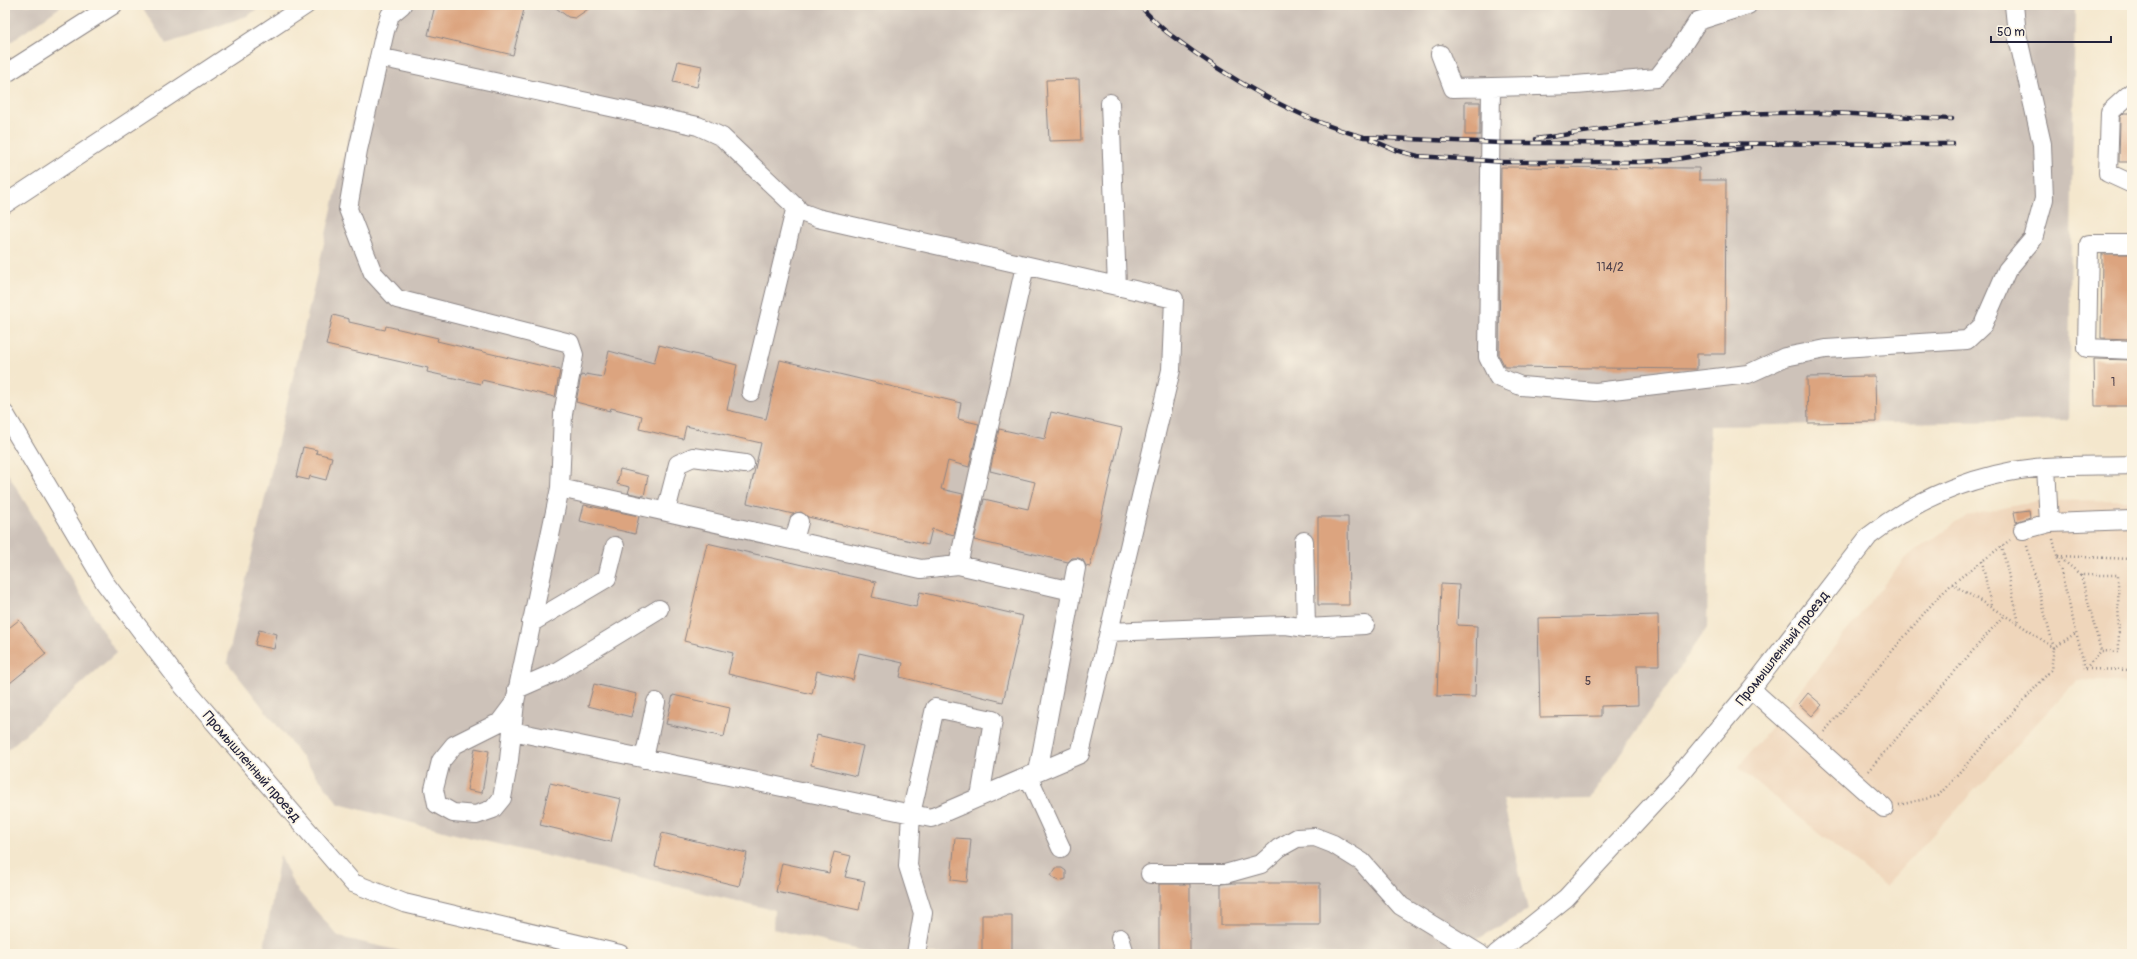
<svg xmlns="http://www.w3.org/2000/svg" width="2137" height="959" font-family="Pangolin,sans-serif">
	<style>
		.built { fill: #efd6bb }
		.industrial { fill: #cdc2b9 }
		.building { fill: #dca47f }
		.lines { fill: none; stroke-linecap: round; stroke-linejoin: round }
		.minor-casing { stroke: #8b8484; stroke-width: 20 }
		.path { stroke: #8b8484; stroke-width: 2.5; stroke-dasharray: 1 3; stroke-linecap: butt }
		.minor { stroke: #fff; stroke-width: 18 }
		.rail-casing { stroke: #22223b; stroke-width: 4.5 }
		.rail { stroke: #fcf5e5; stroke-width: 3; stroke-dasharray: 9; stroke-linecap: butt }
		.labels { text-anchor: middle; stroke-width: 3.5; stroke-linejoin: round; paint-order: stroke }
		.number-label { font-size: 12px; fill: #50424c }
		.street-label { font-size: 14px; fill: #22223b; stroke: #fcf5e5 }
	</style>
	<rect width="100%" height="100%" fill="#fcf5e5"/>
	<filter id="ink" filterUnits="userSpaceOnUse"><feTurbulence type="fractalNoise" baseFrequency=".025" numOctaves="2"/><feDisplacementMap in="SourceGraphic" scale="8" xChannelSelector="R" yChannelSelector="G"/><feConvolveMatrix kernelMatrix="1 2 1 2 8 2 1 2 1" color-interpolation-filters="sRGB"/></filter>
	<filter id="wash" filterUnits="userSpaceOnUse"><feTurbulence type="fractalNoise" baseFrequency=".012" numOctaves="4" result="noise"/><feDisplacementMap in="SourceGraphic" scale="16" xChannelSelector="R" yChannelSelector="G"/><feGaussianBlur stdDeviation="0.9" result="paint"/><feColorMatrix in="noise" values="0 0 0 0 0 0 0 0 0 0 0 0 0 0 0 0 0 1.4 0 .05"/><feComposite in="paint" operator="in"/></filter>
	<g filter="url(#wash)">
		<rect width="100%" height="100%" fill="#f4e7cd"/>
		<path class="built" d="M2132 500V683L2077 680 1885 886 1738 768 1905 558 1966 516 2037 501Z"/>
		<path class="industrial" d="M5 5H63L5 46Z
			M137 5H264L247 16 166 44 142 7Z
			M381 5H2075L2068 420 1710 426 1707 628 1590 799 1503 800 1528 910 1452 954H875L773 929 774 910 455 834 339 804 227 662 350 131Z
			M5 469 116 653 5 752Z
			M280 855 294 886 339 937 414 954H263Z"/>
		<g id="blocks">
			<path class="building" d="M435 5H505L524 9 513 55 428 35Z
				M552 5H594L575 18 568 17Z
				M678 61 702 66 697 87 673 82Z
				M1079 79 1081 140 1049 141 1046 80Z
				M1465 102H1480V135H1465Z
				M2124 113H2132V162H2119L2120 117Z
				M1501 167 1699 168V180H1726L1725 354H1697V369L1505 367 1499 355Z
				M2102 254H2132V339L2101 338Z
				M333 315 349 319V322L385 330 386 326 438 338 437 341 560 370 555 397 482 380 481 384 427 372 428 368 326 345Z
				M659 345 737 365 727 410 766 419 780 360 961 403 958 419 979 424 969 467 948 461 941 489 963 494 954 535 932 529 928 545 808 517 801 512 793 514 747 503 761 443 686 426 683 439 639 429 642 416 611 408 610 411 576 402 581 375 586 376V374L603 377 609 351 654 363Z
				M2094 359 2132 360V406H2095Z
				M1875 376 1876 422 1808 423 1807 377Z
				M1051 412 1122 428 1090 567 1086 566 1083 560 1078 558H1072L1068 562 974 540 984 499 1028 509 1035 482 990 471 999 429 1045 439Z
				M303 447 317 450 316 453 332 457 326 480 310 476 309 480 296 477Z
				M620 469 648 476 644 496 628 493 630 487 617 484Z
				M584 505 639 516 635 534 580 521Z
				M2029 510 2030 517 2016 522 2014 512Z
				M1318 517H1348L1349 605H1318Z
				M707 543 876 582 872 597 916 607 920 592 1023 616 1003 702 900 677 903 663 859 653 853 680 817 671 812 694 728 674 733 653 684 641Z
				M1441 584 1459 585 1457 625 1477 626 1475 697 1437 696Z
				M1658 615 1659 665H1637L1638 705 1601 706V716L1540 717 1538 618Z
				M19 620 46 654 5 687V631Z
				M259 630 277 634 274 649 255 645Z
				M594 684 637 694 631 717 588 706Z
				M1808 693 1822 705 1812 716 1799 704Z
				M673 695 730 708 724 737 666 724Z
				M817 735 863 746 856 776 811 765Z
				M475 748 489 751 482 793 467 790Z
				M550 783 621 799 611 842 540 825Z
				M662 833 747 853 739 886 655 866Z
				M955 838 971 839 967 882 951 880Z
				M834 852 851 856 845 877 865 881 859 910 776 892 782 863 829 873Z
				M1056 868H1062L1066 871V879L1059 881 1051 876Z
				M1232 883H1320V925H1221V884Z
				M1159 884H1190V954H1159Z
				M982 915H1012V954H982Z"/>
		</g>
	</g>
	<g filter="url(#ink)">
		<use href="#blocks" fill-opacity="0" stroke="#8b8484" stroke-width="1"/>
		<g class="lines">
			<defs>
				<path id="minor" d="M402 5 390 15 385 31 358 150 348 209 373 273 397 299 570 343 574 355 563 414 560 488 515 702 509 760 502 798 493 809 476 815 453 813 437 804 434 789 441 761 454 745 500 722 515 702
					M1440 54 1453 88 1576 85 1657 78 1680 49 1698 21 1748 5
					M379 57 698 126 722 137 801 212 817 218 1174 299 1171 370 1080 754 931 818 512 731
					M5 74 113 5
					M1491 87 1488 357 1498 377 1521 386 1596 392 1748 374 1785 357 1826 349 1967 340 1983 325 2007 270 2033 239 2044 199 2042 144 2017 34 2014 5
					M2132 92 2110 112 2108 173 2132 184
					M1110 103 1117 287
					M5 204 306 5
					M2132 244H2089L2087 348 2132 350
					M751 392 796 206
					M5 414 105 583 183 686 353 883 404 903 620 954
					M2046 467 2049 523
					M560 488 921 569 958 565 1072 591
					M666 511 678 464 693 457 745 464
					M2023 530 2049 523 2132 520
					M794 540 799 522
					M1304 541 1306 628
					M958 565 1025 266
					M531 623 607 578 615 546
					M1109 632 1286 625 1306 628 1365 625
					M517 689 556 672 659 609
					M1751 689 1884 808
					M644 759 656 702
					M1038 772 1076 568
					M1028 776 1061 848
					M1150 874H1225L1261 864 1279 848 1297 838 1315 837 1333 844 1362 862 1401 906 1480 954
					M1120 938 1125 954
					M916 954 923 913 908 866 911 814 935 708 993 720 980 797
					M1496 954 1566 898 1677 778 1751 689 1869 536C1920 496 1981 472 2046 467 2075 465 2104 466 2132 465"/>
			</defs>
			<use href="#minor" class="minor-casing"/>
			<path class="path" d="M2053 539 2085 668
				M2002 546 2019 623
				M2058 556 2081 575H2118L2119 652 2101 651 2085 669
				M2058 556 2132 559
				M1982 561 1991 606
				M2081 575 2101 651
				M1952 584 2019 624 2054 648
				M2054 648 2077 632
				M2086 669 2132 670
				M1824 732 1937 598 1952 584 2010 540
				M1868 771 2004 615
				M1899 805 1938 796 2051 670 2054 648 2027 546"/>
			<use href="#minor" class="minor"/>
			<defs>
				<path id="rail" d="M1139 5C1149 15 1160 28 1172 36 1226 77 1298 120 1364 137L1501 143 1953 144
					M1370 139 1395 150 1418 156 1504 162H1640L1671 160 1750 147
					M1536 139C1605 129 1674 118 1744 114 1813 110 1883 116 1952 119"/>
			</defs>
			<use href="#rail" class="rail-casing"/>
			<use href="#rail" class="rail"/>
		</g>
	</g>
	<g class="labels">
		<g class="number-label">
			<text x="1610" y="271">114/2</text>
			<text x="2113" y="386">1</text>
			<text x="1588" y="685">5</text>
		</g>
		<g class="street-label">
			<text transform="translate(1782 648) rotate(-52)" y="5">Промышленный проезд</text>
			<text transform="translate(252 766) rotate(49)" y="5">Промышленный проезд</text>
		</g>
	</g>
	<rect width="2137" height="959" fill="none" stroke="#fcf5e5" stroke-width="20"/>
	<path d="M1991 36v6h120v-6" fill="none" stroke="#22223b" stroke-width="2"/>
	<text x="1997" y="36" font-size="12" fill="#22223b" stroke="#fcf5e5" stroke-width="3" paint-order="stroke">50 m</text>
</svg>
